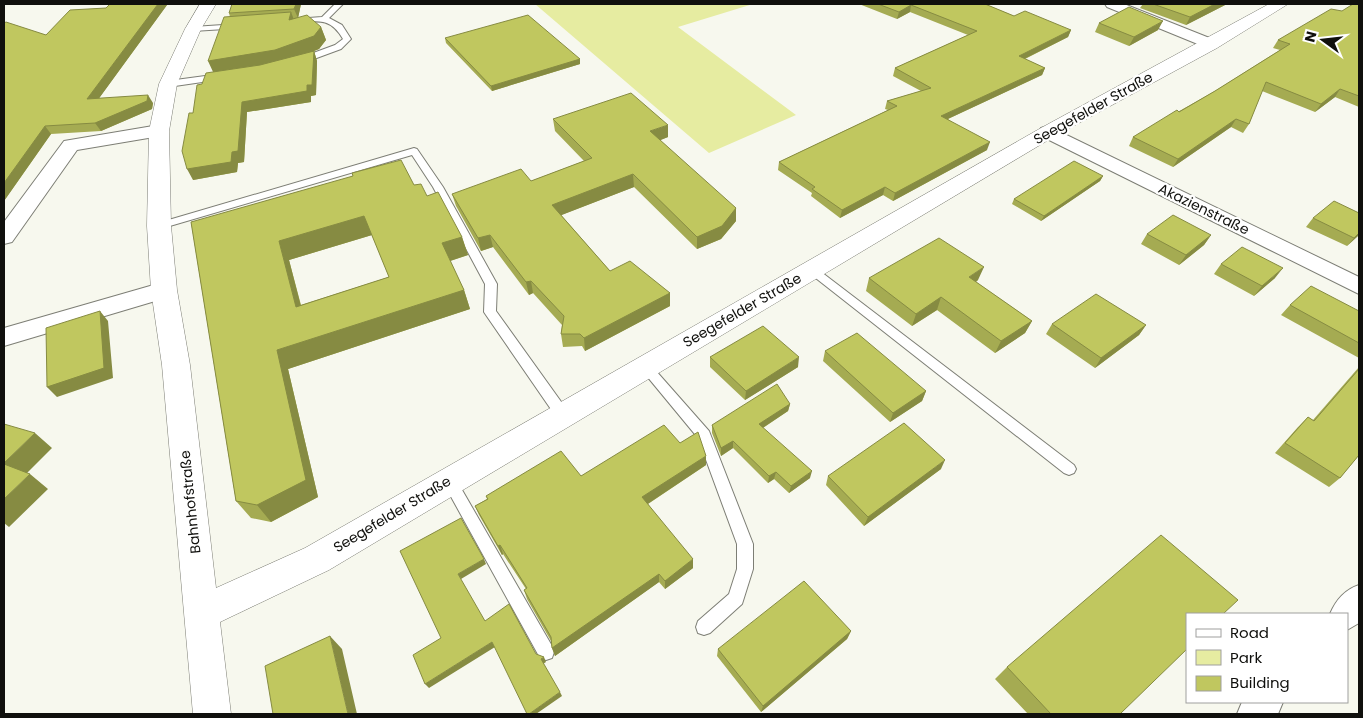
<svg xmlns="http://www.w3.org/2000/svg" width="1363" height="718" font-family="Poppins,sans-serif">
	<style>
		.green { fill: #e6eca1 }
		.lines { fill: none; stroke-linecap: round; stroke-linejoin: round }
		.lane-casing { stroke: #7d7e75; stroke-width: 2 }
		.street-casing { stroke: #7d7e75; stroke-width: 2 }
		.secondary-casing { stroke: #7d7e75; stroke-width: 1 }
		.lane { fill: #fff; fill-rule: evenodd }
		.street { fill: #fff; fill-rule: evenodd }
		.secondary { fill: #fff; fill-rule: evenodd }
		.wall { fill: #a5ab52; fill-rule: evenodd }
		.shaded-wall { fill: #868b42 }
		.building { fill: #c0c75f; stroke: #868b42; fill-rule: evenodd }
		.labels { text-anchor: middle; stroke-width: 4.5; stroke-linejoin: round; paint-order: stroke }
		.street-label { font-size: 14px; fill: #10100d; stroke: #fff }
	</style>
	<rect width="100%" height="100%" fill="#f7f8ee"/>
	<path class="green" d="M535 4H753L678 27 796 115 709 153Z"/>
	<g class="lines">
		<defs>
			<path id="lane" d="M335 4H343L329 18 342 25 351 39 341 49 303 63H297V59L335 45 343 39C330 17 318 21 295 23L291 21 295 19 322 17Z
				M238 24 242 26 241 28 193 31 189 29 193 27Z
				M220 74 223 75V79L168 87 164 84 168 81Z
				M414 148 417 149 443 187 497 284 496 311 567 410 569 414 567 418 562 419 557 418 486 315 484 312 485 284 433 187 412 155 163 228H155L154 226 155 224Z
				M812 265 1074 465 1076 469 1074 473 1069 475 1064 473 808 272 806 269Z
				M645 361 649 363 709 431 753 544V569L742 604 710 633 704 635 698 633 696 627 698 621 729 594 737 569V544L698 438 641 369 639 366 641 363Z
				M449 474 454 476 552 646 554 652 552 658 546 660 540 658 444 484 442 480 444 476Z"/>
			<path id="street" d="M1105 4H1124L1217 41 1219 44 1211 49 1205 47 1107 7Z
				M159 125 166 127 168 131 166 135 77 150 12 242 4 244V222L64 141Z
				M1048 126 1359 277V294L1041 136 1039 132 1041 128Z
				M164 282 172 284 176 290 172 296 4 346V328Z
				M1359 585V623L1347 630V614H1330C1336 600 1344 590 1359 585Z
				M1242 702H1283L1278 714H1237Z"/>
			<path id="secondary" d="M200 4H216L201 29 177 84 169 131 171 226 177 290 190 365 216 588 305 548 1041 128 1269 4H1288L1217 48 1055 136 329 570 220 622 231 714H193L162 365 151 290 147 226 149 131 159 84 185 29Z"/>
		</defs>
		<use href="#lane" class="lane-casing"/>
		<use href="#street" class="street-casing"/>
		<use href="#secondary" class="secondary-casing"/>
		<use href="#lane" class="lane"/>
		<use href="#street" class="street"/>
		<use href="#secondary" class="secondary"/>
	</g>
	<path class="wall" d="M110 4H187L167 5 99 98 153 103 152 109 101 131 51 134 4 201V23L46 35 106 8Z
		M301 4 298 18 321 27 326 40 319 49 314 51 317 61 316 95 311 96V102L247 112 244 162 238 163 237 172 193 180V113L202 84 213 72 230 17 229 13Z
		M859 4H985L1014 16 1071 30 1068 37 1025 59 1045 68 1042 75 948 119 987 150 893 201 883 195 840 218 811 196 812 193 778 170 779 162 888 110 885 109 887 101 921 91 893 76 895 68 968 35 910 12 897 19Z
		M1143 4H1227L1186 25 1140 8Z
		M1359 4V107L1335 97 1315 112 1262 91 1249 124 1243 133 1231 127 1173 167 1129 146 1133 137 1215 91 1280 50 1273 48 1278 40Z
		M1099 23 1158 30 1129 46 1095 32Z
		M445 38 580 59V64L492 91 446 43Z
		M553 119 668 137 660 140 736 221 721 239 697 249 634 187 561 215 610 271 670 293V306L585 351 582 346 563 347 561 334 562 325 533 293 529 295 493 247 481 251 456 206 452 194 531 181 584 161 555 131Z
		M1103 176 1100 181 1041 221 1012 204 1014 199Z
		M414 185 427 196 462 237 468 255 450 261 464 290 470 309 288 369 318 497 271 522 251 518 236 501 191 222ZM372 235 389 277 301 305 289 260Z
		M1313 218 1359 235 1347 246 1306 227Z
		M1147 234 1211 235 1204 245 1179 265 1141 244Z
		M1221 264 1275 278 1254 296 1214 274Z
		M869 278 978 280 976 282 1032 321 1025 333 995 353 937 310 912 326 866 291Z
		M1290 305 1359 311V358L1281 315Z
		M1052 324 1146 325 1139 335 1095 368 1046 334Z
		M825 351 926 391 922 401 890 422 823 361Z
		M710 357 798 367 745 400 710 367Z
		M1359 367V455L1340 478 1329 487 1275 453 1298 427 1308 417 1313 420Z
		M790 404 788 411 763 428 810 478 789 493 774 479 768 483 733 448 721 456 712 433V425Z
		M680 443 706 465 648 504 693 568 665 589 659 582 555 656 552 648 551 641 527 599 524 590 526 589 503 554 502 555 479 515 475 506 487 499 486 496 581 476Z
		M941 469 864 526 826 485 828 476Z
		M851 631 847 639 761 712 717 656 718 649Z
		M1007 667 1120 714H1028L995 679Z"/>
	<path class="shaded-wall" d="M158 4H166L167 5 92 108 87 99Z
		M296 4H301L298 18 294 9Z
		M1215 4H1227L1186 25 1190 17Z
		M911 5 910 12 897 19 899 12Z
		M291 12 296 25 289 20Z
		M1163 21 1158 30 1129 46 1134 37Z
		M321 27 326 40 319 49 314 51 317 61 316 95 311 96V102L247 112 244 162 238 163 237 172 193 180 187 169 232 152 242 102 281 63 214 74 208 61Z
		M1071 30 1068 37 1016 63 1019 56Z
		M580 59V64L492 91 491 86Z
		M1045 68 1042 75 939 123 941 116Z
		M1340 89 1335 97 1315 112 1321 104Z
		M148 95 153 103 152 109 101 131 95 123Z
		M1236 119 1231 127 1173 167 1178 159Z
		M668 125V137L651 144 650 131Z
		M45 126 51 134 4 201V183Z
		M990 142 987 150 893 201 895 193Z
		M633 174 634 187 554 218 552 205Z
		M1103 176 1100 181 1041 221 1044 216Z
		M885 187 883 195 840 218 842 210Z
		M736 208V221L721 239 697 249V237Z
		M364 216 372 235 289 260 306 326 296 307 279 241Z
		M1359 233V235L1347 246 1354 238Z
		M490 235 493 247 481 251 478 238Z
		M1211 235 1204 245 1179 265 1186 255Z
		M462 237 468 255 447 262 442 243Z
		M984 267 978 280 964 289 969 277Z
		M1283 268 1275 278 1254 296 1262 286Z
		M531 281 533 293 529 295 526 282Z
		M464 290 470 309 288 369 318 497 271 522 257 505 277 350Z
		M670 293V306L585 351 584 338Z
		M941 297 937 310 912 326 916 314Z
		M100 311 108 321 113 378 57 397 47 387Z
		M1032 321 1025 333 995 353 1001 341Z
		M1146 325 1139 335 1095 368 1101 358Z
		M799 357 798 367 745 400 746 391Z
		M926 391 922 401 890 422 893 413Z
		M790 404 788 411 758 431 759 424Z
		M35 433 52 448 21 479 4 465V463Z
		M733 441V448L721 456V448Z
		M706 456V465L643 507 642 497Z
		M945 460 941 469 864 526 868 517Z
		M812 471 810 478 789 493 791 486Z
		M776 472 774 479 768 483 769 476Z
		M30 474 48 489 9 527 4 523V499Z
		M500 545 503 554 502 555 498 546Z
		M484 559 486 564 461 579 458 574Z
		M693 559V568L665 589V581Z
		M659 574V582L555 656 552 648Z
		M851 631 847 639 761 712 763 706Z
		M330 636 342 649 357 714H348Z
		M492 642 495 647 429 688 425 684Z
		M544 657 546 662 543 664 541 659Z
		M560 692 562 696 536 714H529Z"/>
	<path class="building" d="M110 4H158L87 99 148 95 147 101 95 123 45 126 4 183V23L6 22 46 35 70 10 106 8Z
		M232 4H296L294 9 229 13Z
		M878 4H985L1014 16 1025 11 1071 30 1019 56 1045 68 941 116 990 142 895 193 885 187 842 210 812 189 815 187 779 162 897 106 887 101 931 88 895 68 977 31 911 5 899 12Z
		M1153 4H1215L1190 17Z
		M1353 4H1359V96L1340 89 1321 104 1266 82 1249 124 1236 119 1178 159 1133 137 1177 110 1179 112 1215 91 1290 44 1278 40 1331 9 1342 11Z
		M1129 7 1163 21 1134 37 1099 23Z
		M291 12 289 20 307 15 321 27 314 36 275 50 208 61 224 17Z
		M528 15 580 59 491 86 445 38Z
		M314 51 312 85H307V91L242 102 238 151 232 152 231 162 187 169 182 151 189 113H193L197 85 202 84 206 73 260 65Z
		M631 93 668 125 650 131 736 208 722 226 697 237 633 174 552 205 610 271 630 261 670 293 584 338 580 334H561L564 316 531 281 526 282 490 235 478 238 452 194 521 169 531 181 592 158 553 119Z
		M401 160 414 185 421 184 427 196 438 192 462 237 442 243 464 290 277 350 306 480 257 505 236 501 191 222 353 176 352 173ZM364 216 389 277 296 307 279 241Z
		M1074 161 1103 176 1044 216 1014 199Z
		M1334 201 1359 213V233L1354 238 1313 218Z
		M1173 215 1211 235 1186 255 1147 234Z
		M939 238 984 267 969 277 1032 321 1001 341 941 297 916 314 869 278Z
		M1242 247 1283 268 1262 286 1221 264Z
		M1311 286 1359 311V343L1290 305Z
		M1096 294 1146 325 1101 358 1052 324Z
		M100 311 104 368 47 387 46 328Z
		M763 326 799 357 746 391 710 357Z
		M857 333 926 391 893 413 825 351Z
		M1359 369V455L1340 478 1285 443 1308 417 1314 421Z
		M777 384 790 404 759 424 812 471 791 486 776 472 769 476 733 441 721 448 712 425Z
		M904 423 945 460 868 517 828 476Z
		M4 424 35 433 4 463Z
		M664 425 680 443 698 432 706 456 642 497 693 559 665 581 659 574 552 648 551 637 524 590 527 588 500 545 498 546 475 506 488 499 486 496 561 451 581 476Z
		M4 464 30 474 4 499Z
		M461 518 484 559 458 574 485 621 509 604 536 654 544 657 541 659 560 692 529 714H527L492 642 425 684 413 655 441 638 400 551Z
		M1161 535 1238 600 1223 614H1187V649L1120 714H1051L1007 667Z
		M804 581 851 631 763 706 718 649Z
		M330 636 348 714H273L265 666Z"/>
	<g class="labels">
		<g class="street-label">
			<text transform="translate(1093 108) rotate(-29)" y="5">Seegefelder Straße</text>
			<text transform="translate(1204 209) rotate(26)" y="5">Akazienstraße</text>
			<text transform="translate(742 310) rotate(-30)" y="5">Seegefelder Straße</text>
			<text transform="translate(190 502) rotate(-96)" y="5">Bahnhofstraße</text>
			<text transform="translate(392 514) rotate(-31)" y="5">Seegefelder Straße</text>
		</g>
	</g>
	<rect width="1363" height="718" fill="none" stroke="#10100d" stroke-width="10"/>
	<rect x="1186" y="613" width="162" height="90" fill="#ffffff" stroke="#9f9f9e"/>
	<rect x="1196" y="629" width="25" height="8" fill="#ffffff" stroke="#9f9f9e"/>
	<text x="1230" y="638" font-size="15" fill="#10100d">Road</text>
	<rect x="1196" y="650" width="25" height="15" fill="#e6eca1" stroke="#9f9f9e"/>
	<text x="1230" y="663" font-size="15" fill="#10100d">Park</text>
	<rect x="1196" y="676" width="25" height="15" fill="#c0c75f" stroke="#9f9f9e"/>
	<text x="1230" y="688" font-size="15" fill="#10100d">Building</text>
	<g transform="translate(1323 40) rotate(285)" stroke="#ffffff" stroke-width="4" paint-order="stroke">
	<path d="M0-4L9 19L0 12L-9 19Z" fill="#10100d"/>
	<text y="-8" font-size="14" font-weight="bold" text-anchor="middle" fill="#10100d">N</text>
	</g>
</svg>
